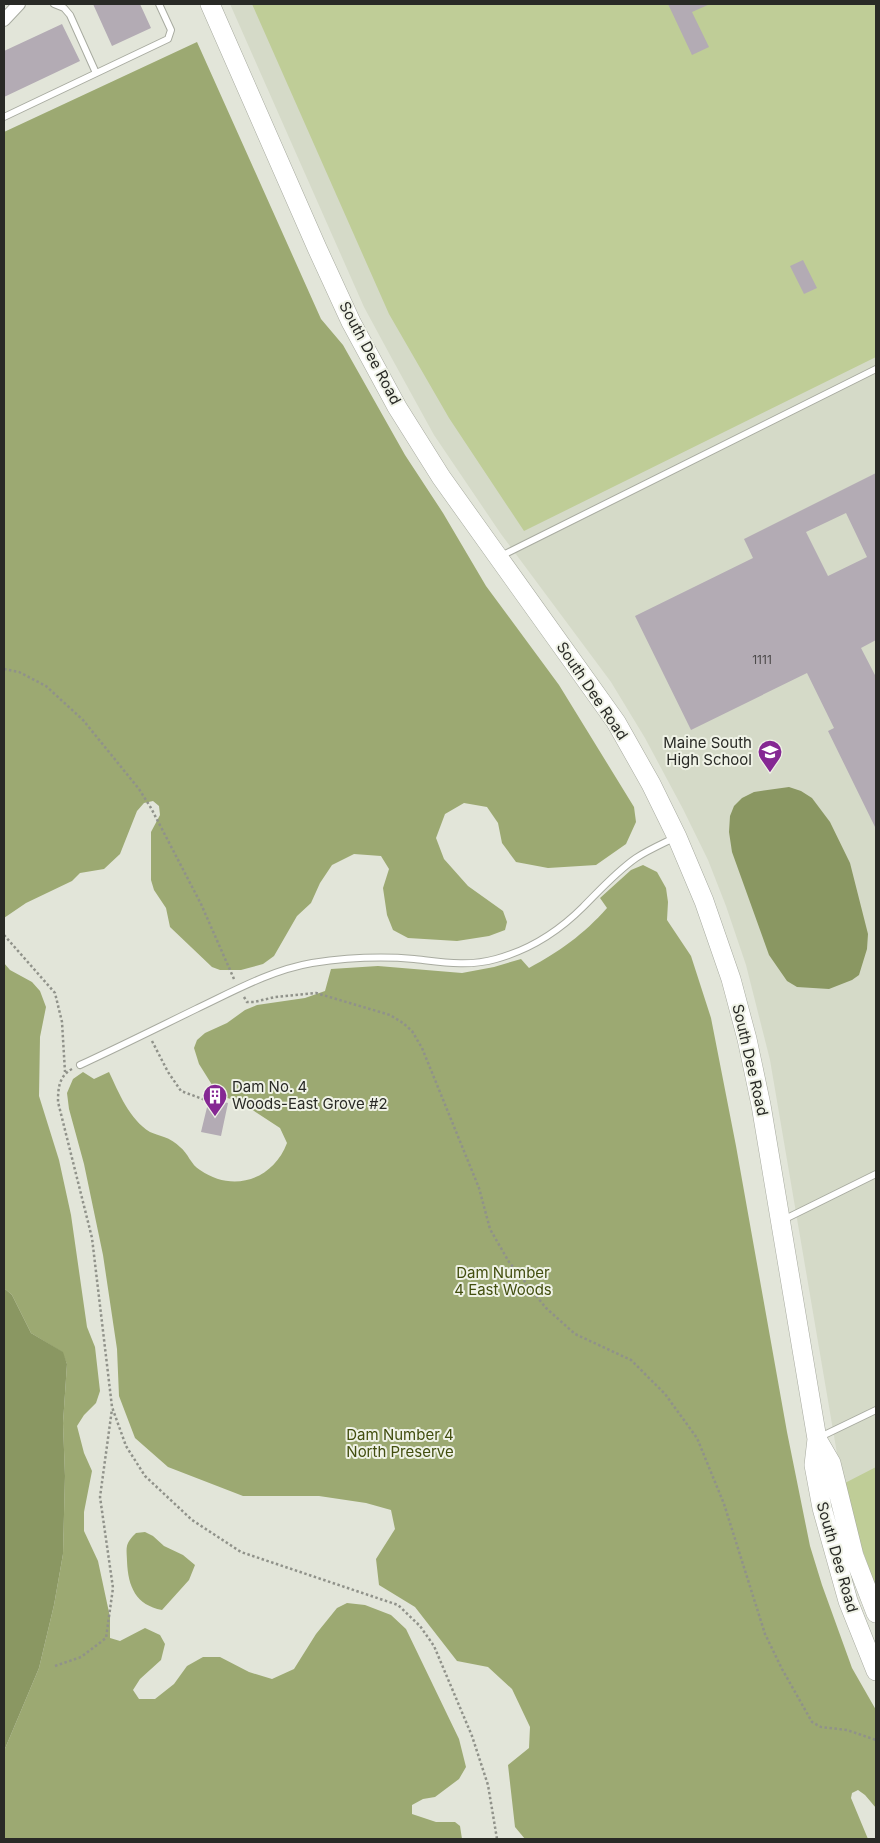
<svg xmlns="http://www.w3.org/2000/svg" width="880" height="1843" font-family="Inter,sans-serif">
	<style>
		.built { fill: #d5dac8 }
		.green { fill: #bfcd97 }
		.forest { fill: #9ca972 }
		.water { fill: #8a9762 }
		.building { fill: #b3abb4; fill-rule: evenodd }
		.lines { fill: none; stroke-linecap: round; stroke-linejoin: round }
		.service-casing { stroke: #a8aba0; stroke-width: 8 }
		.minor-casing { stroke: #a8aba0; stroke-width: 14 }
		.secondary-casing { stroke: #a8aba0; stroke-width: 20 }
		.path { stroke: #90928a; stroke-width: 2.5; stroke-dasharray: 2.5 2.5; stroke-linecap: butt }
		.service { stroke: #fff; stroke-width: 6 }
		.minor { stroke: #fff; stroke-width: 12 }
		.secondary { stroke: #fff; stroke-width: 19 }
		.labels { text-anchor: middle; stroke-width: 4; stroke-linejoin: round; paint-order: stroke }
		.number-label { font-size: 12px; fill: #4c4a4a }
		.street-label { font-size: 15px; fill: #292a26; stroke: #eff2e6 }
		.poi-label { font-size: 15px; fill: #292a26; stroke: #eff2e6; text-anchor: end }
		.park-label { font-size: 15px; fill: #424e0f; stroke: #eff2e6 }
	</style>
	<rect width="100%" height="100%" fill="#e2e5d9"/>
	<path class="built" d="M230 4H876V1588L856 1532 841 1477 770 1060 746 965 726 906 708 860 683 809 645 738 611 682 501 534 434 435 390 355 364 307Z"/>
	<path class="green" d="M252 4H876V357L524 531 449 418 389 314Z
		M876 1467V1588L856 1532 843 1484Z"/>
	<path class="forest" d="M197 42 321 319 343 345 405 455 443 513 486 586 559 685 634 807 636 822 626 844 596 865 548 868 516 862 502 843 498 823 487 807 464 803 445 814 436 838 444 859 468 886 503 911 507 922 505 930 489 936 457 941 408 938 393 930 387 915 383 888 389 869 381 856 354 854 332 865 320 883 311 903 297 916 274 956 263 964 241 970H220L212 967 170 927 166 908 154 890 151 880V832L160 815 159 806 153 801 144 803 137 811 120 854 104 869 80 873 72 881 26 903 4 918V132Z
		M643 865 657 872 666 888 668 902 667 920 691 956 711 1018 736 1146 787 1432 810 1546 822 1585 852 1668 876 1710V1808L865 1795 858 1790 852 1793 851 1798 868 1839H525L515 1827 508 1765 529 1748 530 1727 512 1689 488 1667 457 1661 415 1607 379 1585 376 1559 395 1529 391 1510 366 1503 319 1496H243L168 1467 135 1438 119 1396 117 1349 103 1255 84 1164 69 1109 67 1093 73 1079 83 1072 94 1079 109 1072C119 1093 129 1119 150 1132 154 1134 159 1135 164 1137 170 1139 176 1143 180 1147 188 1153 191 1165 200 1170 233 1193 273 1180 287 1143L280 1128 239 1101 219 1096 199 1064 194 1048 197 1040 205 1033 227 1023 245 1010 257 1005 305 998 325 991 331 969 378 966 462 973 494 967 521 959 529 968C560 951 583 935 607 908L600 898 631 870Z
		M4 963 10 970 32 982 40 991 46 1007 40 1037 39 1096 59 1160 71 1215 87 1327 95 1347 100 1391 96 1403 84 1415 77 1426 84 1453 92 1471 84 1512V1531L98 1561 110 1617V1638L120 1641 145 1628 160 1635 165 1644 161 1660 140 1679 133 1690 139 1699H155L174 1684 187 1666 203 1657H220L249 1672 272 1679 294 1669 316 1634 337 1608 347 1603 365 1605 391 1615 406 1629 459 1739 466 1767 459 1779 435 1797 423 1799 412 1805V1814L436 1822H455L460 1826 462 1839H4V1751L39 1668 54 1605 63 1554 65 1476 63 1423 67 1364 62 1352 31 1333 12 1295 4 1288Z
		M145 1532 153 1536 164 1546 183 1555 195 1565 189 1580 162 1610C136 1605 128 1587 127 1561 127 1557 126 1550 127 1546 128 1541 133 1536 136 1533Z"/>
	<path class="water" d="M789 787 801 791 812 798 830 822 850 863 868 934 867 949 859 975 852 980 829 989 797 987 787 981 769 955 732 852 729 832 730 816 734 806 742 798 754 792Z
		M4 1288 12 1295 31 1333 63 1352 67 1364 63 1423 65 1476 63 1554 54 1605 39 1668 4 1751Z"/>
	<path class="building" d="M93 4H140L151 28 112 46Z
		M668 4H710L692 12 709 47 692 55Z
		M62 24 80 61 4 97V51Z
		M803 260 817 288 804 294 790 266Z
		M876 473V640L861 648 876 677V829L828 731 834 728 807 673 691 730 635 616 753 558 744 539ZM846 513 867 557 828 576 806 532Z
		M209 1099 228 1103 221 1136 201 1132Z"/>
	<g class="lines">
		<defs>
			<path id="service" d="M54 4 64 8 70 15 96 73
				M4 117 168 39 171 30 159 4
				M501 556 876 369
				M80 1065C119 1047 157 1028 196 1009 232 992 271 970 312 963 345 958 380 956 414 959 441 962 468 967 496 959 529 950 559 931 583 907 600 890 616 872 636 858 648 850 662 844 676 837
				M783 1220 876 1174
				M818 1438 876 1410"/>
			<path id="minor" d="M4 20 19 4"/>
			<path id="secondary" d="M210 4 317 248 351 322 397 407 441 477 616 722 651 784 677 837 704 901 731 979 747 1039 761 1105 817 1439 814 1465 822 1508 848 1601 876 1671
				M817 1439 831 1463 854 1556 876 1613"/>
		</defs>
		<use href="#service" class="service-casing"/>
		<use href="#minor" class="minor-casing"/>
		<use href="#secondary" class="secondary-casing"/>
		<path class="path" d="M4 669 19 672 46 686 83 720 139 789 151 808 201 904 234 979
			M4 935 55 993 62 1022 65 1072
			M244 997 247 1002H254L275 997 316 993 390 1015 403 1023 412 1031 422 1048 479 1188 490 1229 509 1262 546 1308 575 1334 631 1360 665 1394 697 1438 724 1504 765 1634 782 1669 812 1722 821 1727 847 1730 876 1740
			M152 1041 168 1072 181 1091 208 1101
			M72 1069C59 1076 58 1088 58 1102L92 1238 112 1407 126 1446 145 1476 192 1520 241 1552 398 1605 420 1626 434 1646 472 1736 488 1785 497 1839
			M55 1666 81 1657 106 1638 113 1588 100 1497 112 1409"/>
		<use href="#service" class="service"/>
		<use href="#minor" class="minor"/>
		<use href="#secondary" class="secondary"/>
	</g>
	<defs>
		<symbol id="school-pin" viewBox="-11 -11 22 30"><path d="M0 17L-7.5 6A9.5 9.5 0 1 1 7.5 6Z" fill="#852893" stroke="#eff2e6"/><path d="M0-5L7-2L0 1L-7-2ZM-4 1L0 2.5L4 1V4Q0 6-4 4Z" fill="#fff"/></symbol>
		<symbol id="building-pin" viewBox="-11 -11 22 30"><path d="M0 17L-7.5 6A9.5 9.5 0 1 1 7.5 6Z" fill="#852893" stroke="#eff2e6"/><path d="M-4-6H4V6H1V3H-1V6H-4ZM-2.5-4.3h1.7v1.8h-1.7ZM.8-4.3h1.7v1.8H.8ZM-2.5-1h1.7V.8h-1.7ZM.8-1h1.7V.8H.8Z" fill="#fff"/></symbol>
	</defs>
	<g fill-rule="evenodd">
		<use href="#school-pin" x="756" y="738" width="28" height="38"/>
		<use href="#building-pin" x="201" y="1082" width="28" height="38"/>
	</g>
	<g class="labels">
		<g class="number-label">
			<text x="762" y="664">1111</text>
		</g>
		<g class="street-label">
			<text transform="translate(370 353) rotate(62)" y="5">South Dee Road</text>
			<text transform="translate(592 691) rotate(56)" y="5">South Dee Road</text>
			<text transform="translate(750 1060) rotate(77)" y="5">South Dee Road</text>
			<text transform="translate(837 1557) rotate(74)" y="5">South Dee Road</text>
		</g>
		<g class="poi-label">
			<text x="752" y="748">Maine South<tspan x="752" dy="17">High School</tspan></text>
			<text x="232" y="1092" text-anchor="start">Dam No. 4<tspan x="232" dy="17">Woods-East Grove #2</tspan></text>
		</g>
		<g class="park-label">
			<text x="503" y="1278">Dam Number<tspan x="503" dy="17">4 East Woods</tspan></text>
			<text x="400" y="1440">Dam Number 4<tspan x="400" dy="17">North Preserve</tspan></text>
		</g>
	</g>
	<rect width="880" height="1843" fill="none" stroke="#292a26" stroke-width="10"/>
</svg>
